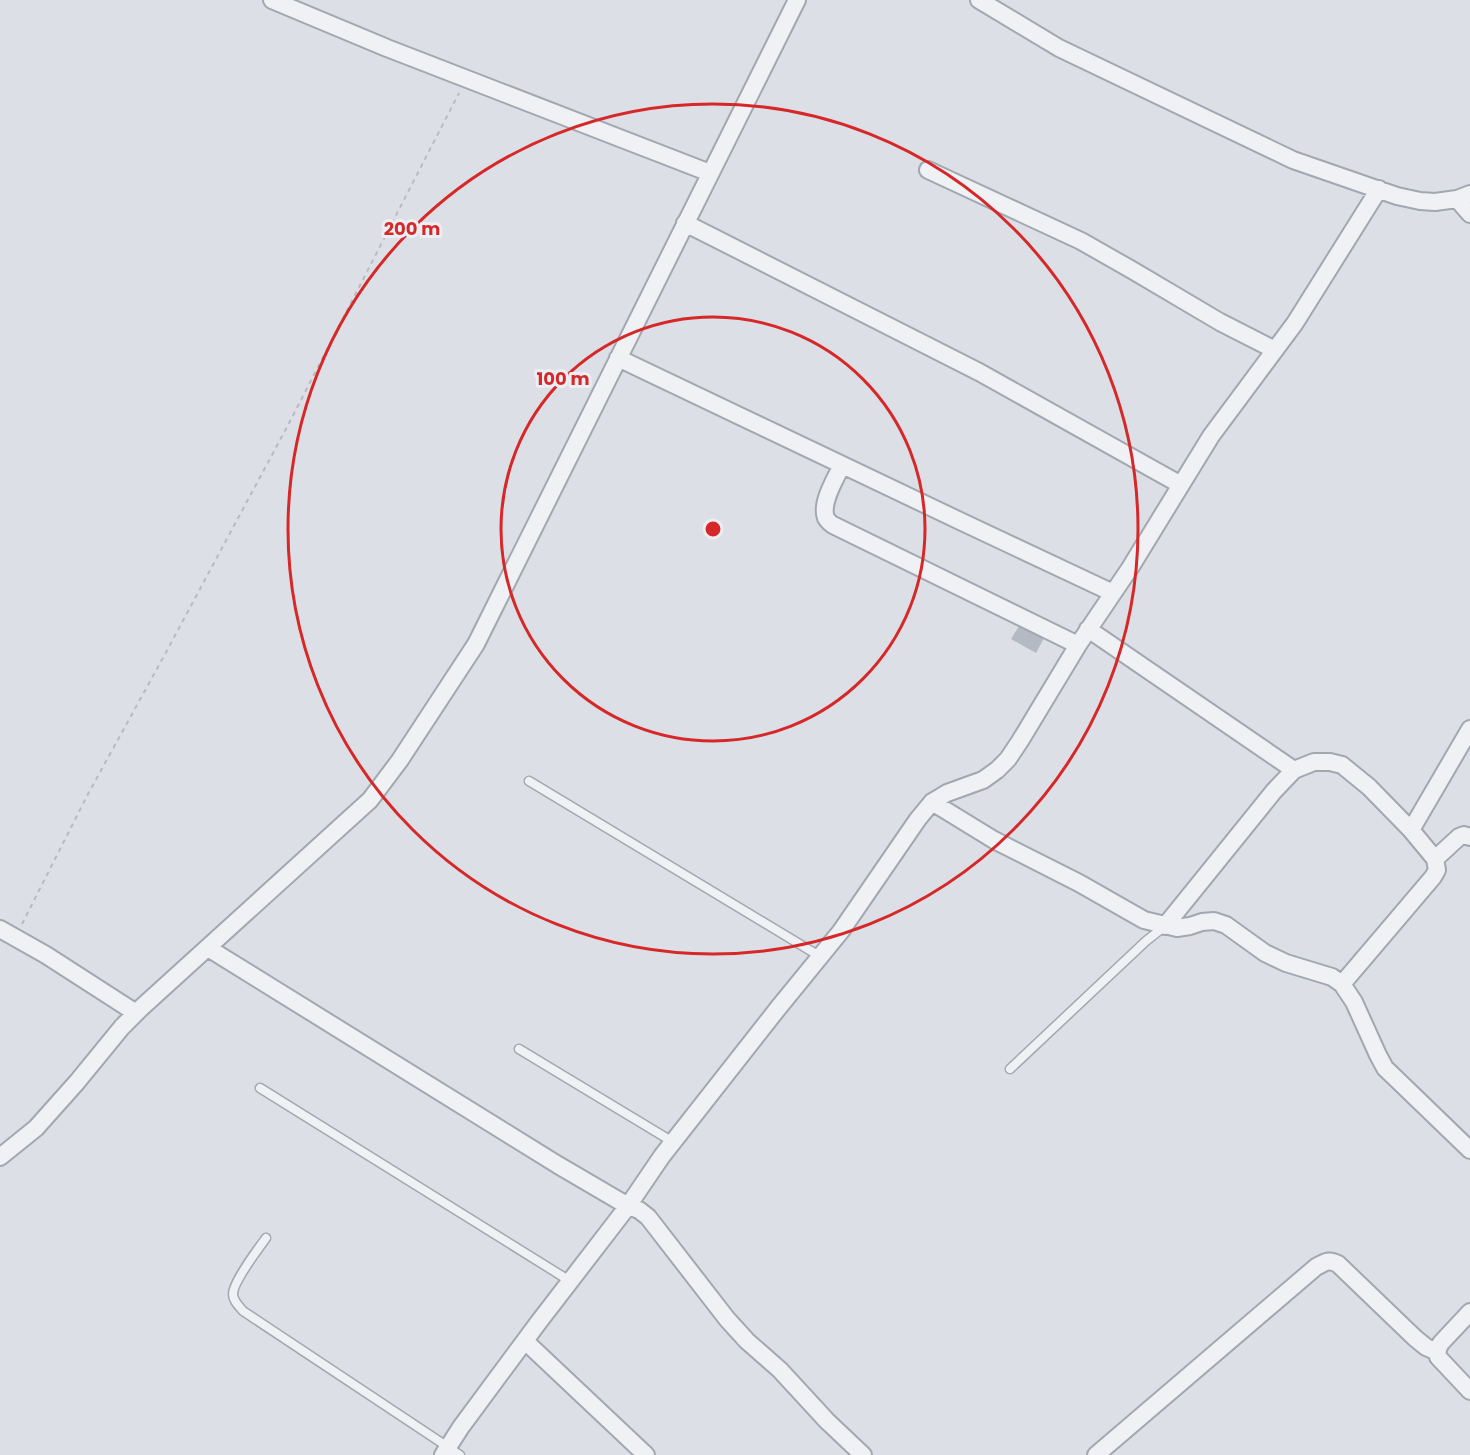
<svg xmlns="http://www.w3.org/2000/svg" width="1470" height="1455" font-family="Poppins,sans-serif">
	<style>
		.building { fill: #b3bac3 }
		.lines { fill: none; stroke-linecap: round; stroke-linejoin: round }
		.lane-casing { stroke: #a2a7b0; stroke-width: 11 }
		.street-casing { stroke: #a2a7b0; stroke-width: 20 }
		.path { stroke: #b7bbc1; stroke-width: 2; stroke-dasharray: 4.5 4.5; stroke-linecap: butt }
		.lane { stroke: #eff1f5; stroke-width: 8 }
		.street { stroke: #eff1f5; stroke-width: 16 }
		.ring { fill: none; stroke: #d62828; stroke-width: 3 }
		.centre { fill: #d62828; stroke: #ebeff4; stroke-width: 3 }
		.ring-label { font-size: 18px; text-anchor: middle; font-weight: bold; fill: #d62828; stroke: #ebeff4; stroke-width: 6; stroke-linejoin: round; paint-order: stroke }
	</style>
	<rect width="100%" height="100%" fill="#dce0e6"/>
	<path class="building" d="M1019 626 1044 638 1036 653 1011 639Z"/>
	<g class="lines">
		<defs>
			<path id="lane" d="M529 781 821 957
				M519 1049 673 1142
				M1010 1069 1146 941 1165 926
				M260 1088 570 1281
				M266 1238C258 1249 233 1282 233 1294 233 1301 239 1306 243 1311L460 1455"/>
			<path id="street" d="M272 0 387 48 710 173
				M979 0 1059 48 1293 160 1397 196 1420 201 1435 202 1457 199 1470 194
				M928 170 1081 241 1132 270 1220 322 1275 350
				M1457 199 1470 214
				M685 223 979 372 1181 485
				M618 358 960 521 1113 593
				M842 465C836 478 820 503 826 518 827 520 831 524 833 525L1078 645
				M1088 629 1294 770
				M932 802 994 840 1079 883 1144 920 1177 928 1190 926 1202 922 1214 921 1226 925 1265 953 1286 963 1332 977 1342 984 1354 1002 1378 1055 1385 1068 1470 1150
				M1411 830 1470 729
				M1435 859 1459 837 1464 835 1470 837
				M1165 926 1274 791 1294 770 1314 762H1330L1342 765 1369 787 1411 830 1435 859 1437 870 1433 877 1342 984
				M0 929 46 955 136 1013
				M208 948 558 1165 628 1206 639 1210 648 1217 727 1319 747 1341 780 1370 827 1421 863 1455
				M0 1157 36 1128 77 1082 122 1027 141 1008 370 800 400 760 476 644 797 0
				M1470 1312 1441 1343C1438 1348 1437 1351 1438 1357L1470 1391
				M525 1341 646 1455
				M443 1455 461 1427 538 1323 628 1206 662 1156 779 1007 841 931 918 819 932 802 947 793 983 780 997 770 1008 759 1020 741 1078 645 1130 568 1211 436 1295 323 1379 189
				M1096 1455 1316 1267C1325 1262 1329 1259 1338 1264L1415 1338 1426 1347 1437 1352"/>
		</defs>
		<use href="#lane" class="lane-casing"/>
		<use href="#street" class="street-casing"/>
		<path class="path" d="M22 924 88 794 164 656 287 427 459 93"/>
		<use href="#lane" class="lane"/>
		<use href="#street" class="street"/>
	</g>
	<g class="ring">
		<circle cx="713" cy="529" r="212"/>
		<circle cx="713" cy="529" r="425"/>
	</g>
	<circle cx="713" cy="529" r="9" class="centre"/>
	<g class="ring-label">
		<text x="412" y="235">200 m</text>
		<text x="563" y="385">100 m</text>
	</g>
</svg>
